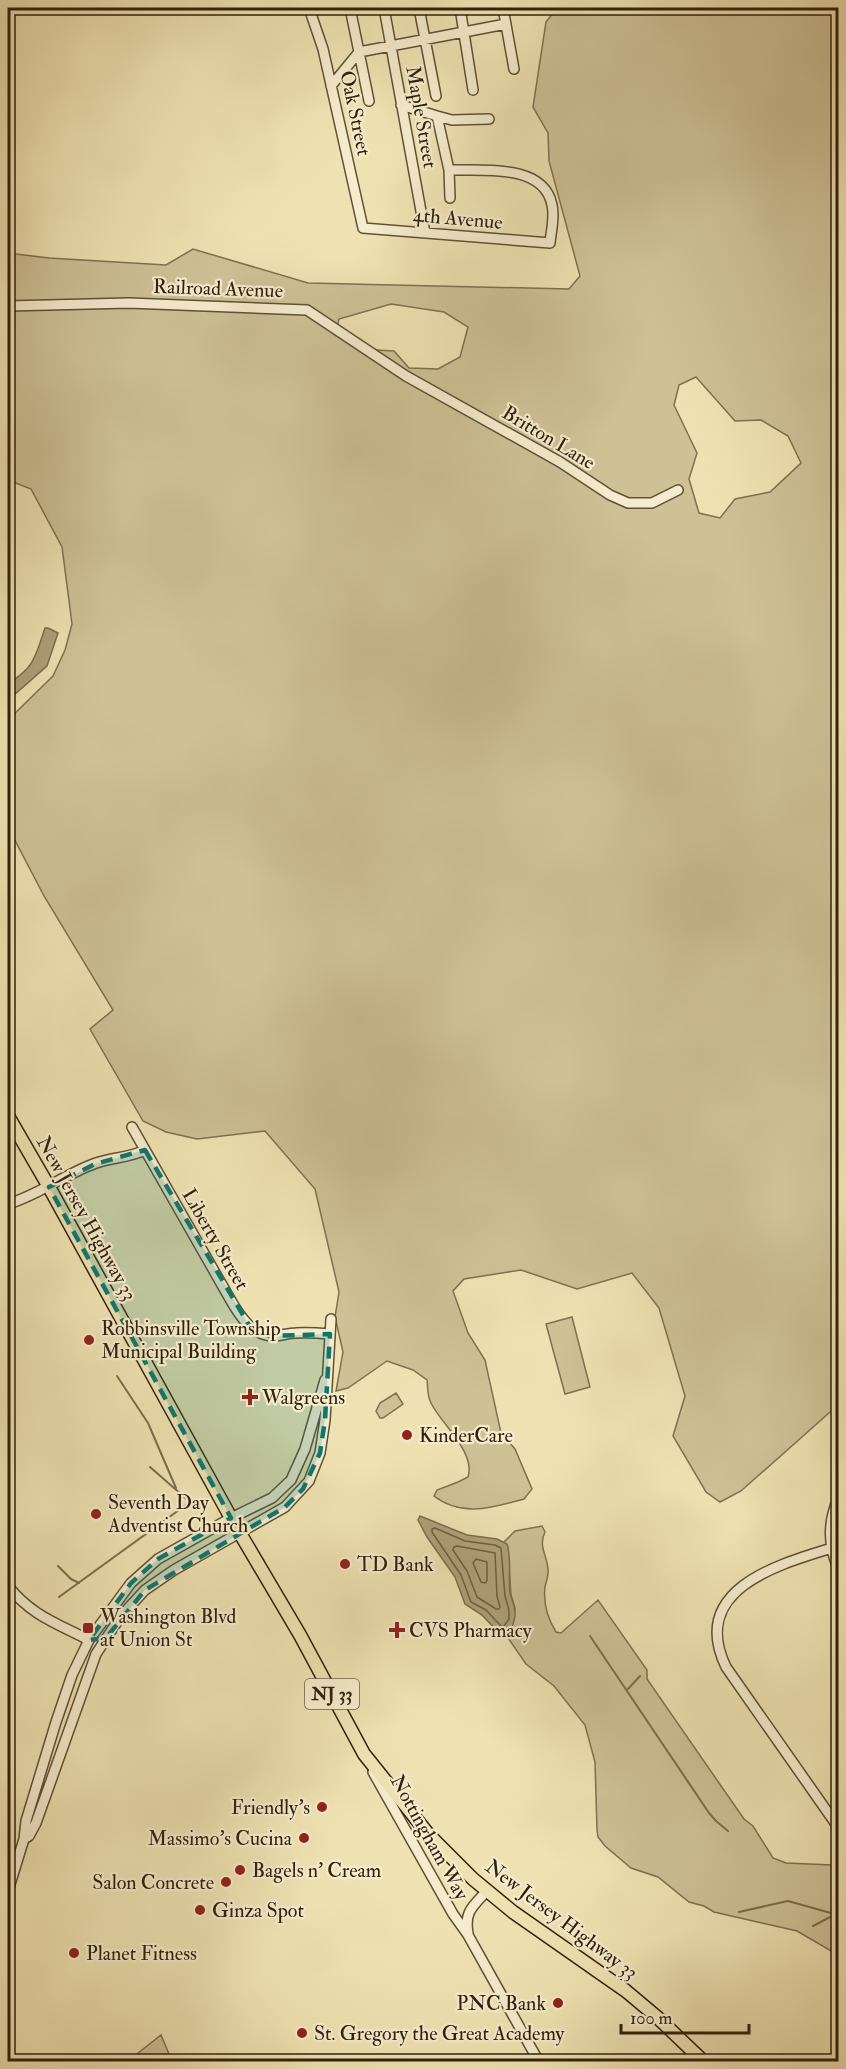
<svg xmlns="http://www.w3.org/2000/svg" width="846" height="2069" font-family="'IM FELL Double Pica',serif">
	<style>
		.green { fill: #cec196; stroke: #7e7150; stroke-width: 1.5; fill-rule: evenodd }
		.water { fill: #aea079; stroke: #7b6d4d; stroke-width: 1.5 }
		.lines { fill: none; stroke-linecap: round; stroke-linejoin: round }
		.shore { stroke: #6e6042; stroke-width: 1.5 }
		.stream { stroke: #7b6d4d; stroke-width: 2 }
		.minor-casing { stroke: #5f5135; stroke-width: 12 }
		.major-casing { stroke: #2f210b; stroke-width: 15 }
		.minor { stroke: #f5eccd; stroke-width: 9 }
		.major { stroke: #efe2b2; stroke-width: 12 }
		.marked { fill: #0f766e; fill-opacity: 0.2; stroke: #0f766e; stroke-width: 4.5; stroke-dasharray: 12 8; stroke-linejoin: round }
		.poi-dot { fill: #8f2418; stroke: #f5eccd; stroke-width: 2 }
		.labels { text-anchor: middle; stroke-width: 4.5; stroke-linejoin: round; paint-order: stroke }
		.shield { fill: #f5eccd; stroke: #6a5e45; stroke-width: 1.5 }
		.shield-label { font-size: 18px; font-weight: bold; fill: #2f210b }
		.street-label { font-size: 20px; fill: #2f210b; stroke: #f5eccd }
		.poi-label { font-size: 20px; fill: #2f210b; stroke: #f5eccd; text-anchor: start }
	</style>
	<rect width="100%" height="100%" fill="#efe2b2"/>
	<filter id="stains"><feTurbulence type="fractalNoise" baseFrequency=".00333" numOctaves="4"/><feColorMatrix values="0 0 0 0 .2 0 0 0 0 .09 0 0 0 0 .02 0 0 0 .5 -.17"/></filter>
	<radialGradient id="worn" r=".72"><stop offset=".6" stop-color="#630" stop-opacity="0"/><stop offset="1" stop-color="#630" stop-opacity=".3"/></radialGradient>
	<path class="green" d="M557 8H838V1405L741 1491 720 1502 706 1492 673 1436 685 1396 659 1308 632 1273 577 1289 521 1270 464 1279 453 1291 468 1333 485 1360 501 1433 515 1449 532 1489 524 1499C494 1507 462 1518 434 1496L437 1490 458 1482 468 1477C476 1452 441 1424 431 1403 427 1396 428 1387 427 1380L413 1370 387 1361 348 1388 336 1391 343 1352 335 1317 339 1292 315 1189 265 1131 197 1139 166 1132 143 1121 90 1029 113 1010 44 896 8 827V720L53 676 65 650 72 624 62 547 31 489 8 480V253L49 258 166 265 193 249 308 283 569 289 580 276 549 161 548 133 533 107 546 22ZM391 304 444 312 468 327 460 357 438 369 409 368 394 351 357 349 335 335 339 319ZM696 377 735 421 761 420 788 436 801 463 770 492 735 499 720 518 699 513 689 479 697 453 674 405 679 385Z
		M572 1317 590 1387 565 1394 546 1324Z
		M396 1393 403 1404 383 1418H380L376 1411 380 1403Z
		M542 1526 545 1532C538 1546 547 1555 548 1569 549 1575 546 1582 545 1587 543 1604 548 1619 556 1632L561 1633 598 1600 647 1670V1679L744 1819 753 1826 773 1858 786 1863 832 1865 838 1867V1955L797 1931 714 1912 704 1906 689 1902 658 1877 631 1868 605 1846 598 1837 597 1830 595 1762 585 1725 554 1686 526 1664 508 1638 515 1608 511 1595 508 1549 504 1542 515 1531Z
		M161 2035 172 2061H128Z"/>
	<path class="water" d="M45 628H48L58 633 47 666 14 695H8V683C34 669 36 655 45 628Z
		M420 1516 467 1535 497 1539 507 1544C512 1559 508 1577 510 1593 512 1601 516 1607 515 1616 514 1624 510 1632 508 1638L501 1635 482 1615 465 1604 455 1577 427 1537 418 1520Z"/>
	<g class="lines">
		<path class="shore" d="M435 1528 465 1541 495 1545 501 1548 505 1596 509 1610V1619L504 1626H501L486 1610 471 1602 461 1575 432 1532V1529Z
			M457 1546 495 1553 497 1596 500 1607 499 1609H496L477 1597 467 1571 453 1550 454 1547Z
			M476 1559 487 1562V1581L485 1583 481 1582 473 1563Z"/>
		<path class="stream" d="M117 1376 148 1423 176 1488
			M58 1566 71 1579 79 1583
			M59 1597 190 1502 150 1467
			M590 1636 709 1813 716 1821 728 1831
			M628 1689 640 1676
			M739 1912 788 1901 838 1915
			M813 1926 834 1915"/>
		<defs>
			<path id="minor" d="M309 8 323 49 363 228 550 243C551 231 555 217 552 205 544 163 482 171 449 170
				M350 8 369 101
				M384 8 425 233
				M419 8 436 96
				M460 8 473 90
				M503 8 514 69
				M331 86 359 52 506 24
				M401 105 437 116 449 170 450 198
				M437 116 452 120 489 119
				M8 306 129 303 307 310 406 376 560 462 610 495 628 503H652L678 490
				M132 1127 230 1299C239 1315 252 1335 272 1336 280 1336 288 1333 296 1333 307 1332 319 1333 330 1334
				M8 1204C39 1195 65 1174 96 1163 113 1157 129 1158 145 1150
				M838 1499C828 1522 828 1545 838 1568
				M832 1548C776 1565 689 1590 726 1667L838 1827
				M8 1586C31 1615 56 1623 89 1640
				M373 1772 453 1914 468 1935 539 2062
				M24 1839 29 1836 36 1823 96 1654 121 1616 145 1590 174 1570 285 1507 309 1481 320 1453 325 1420 331 1319
				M8 1891 24 1839 26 1821 56 1722 72 1675 89 1640 131 1583 158 1559 231 1518 272 1498 291 1480 305 1449 325 1380
				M468 1933C464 1912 473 1906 487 1891"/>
			<path id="major" d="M8 1116 49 1187 231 1518 300 1635 364 1754 429 1835 473 1879 513 1912 626 1991 657 2017 704 2062"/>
		</defs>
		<use href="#minor" class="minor-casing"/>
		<use href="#major" class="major-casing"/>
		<use href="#minor" class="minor"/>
		<use href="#major" class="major"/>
	</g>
	<path class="marked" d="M145 1150 249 1325 269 1336 330 1334 325 1420 320 1453 303 1489 285 1507 145 1590 106 1638 89 1640 131 1583 158 1559 231 1518 49 1187 95 1164Z"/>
	<g class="poi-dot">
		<circle cx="89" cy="1340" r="6"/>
		<path d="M247 1388h6v6h6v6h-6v6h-6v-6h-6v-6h6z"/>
		<circle cx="407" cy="1435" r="6"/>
		<circle cx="96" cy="1514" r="6"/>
		<circle cx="345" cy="1564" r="6"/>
		<rect x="82" y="1622" width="12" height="12" rx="3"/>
		<path d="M394 1621h6v6h6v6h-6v6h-6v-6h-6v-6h6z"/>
		<circle cx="322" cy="1807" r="6"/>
		<circle cx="304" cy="1838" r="6"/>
		<circle cx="240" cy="1870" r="6"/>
		<circle cx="226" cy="1882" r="6"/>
		<circle cx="200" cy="1910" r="6"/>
		<circle cx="74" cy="1953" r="6"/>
		<circle cx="558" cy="2003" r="6"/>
		<circle cx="302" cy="2033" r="6"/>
	</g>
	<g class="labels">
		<rect class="shield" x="305" y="1679" width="54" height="30" rx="4.5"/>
		<g class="shield-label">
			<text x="332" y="1700">NJ 33</text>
		</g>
		<g class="street-label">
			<text transform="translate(356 113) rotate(78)" y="7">Oak Street</text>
			<text transform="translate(422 117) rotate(80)" y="7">Maple Street</text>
			<text transform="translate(458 218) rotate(5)" y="7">4th Avenue</text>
			<text transform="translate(218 288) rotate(2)" y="7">Railroad Avenue</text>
			<text transform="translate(549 437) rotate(31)" y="7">Britton Lane</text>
			<text transform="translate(87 1218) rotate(61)" y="7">New Jersey Highway 33</text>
			<text transform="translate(216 1239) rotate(60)" y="7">Liberty Street</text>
			<text transform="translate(430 1837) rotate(61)" y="7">Nottingham Way</text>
			<text transform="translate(562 1919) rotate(37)" y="7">New Jersey Highway 33</text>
		</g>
		<g class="poi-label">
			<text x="101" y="1335">Robbinsville Township<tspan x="101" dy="23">Municipal Building</tspan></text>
			<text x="262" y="1404">Walgreens</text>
			<text x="419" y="1442">KinderCare</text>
			<text x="108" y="1509">Seventh Day<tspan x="108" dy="23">Adventist Church</tspan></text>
			<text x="357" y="1571">TD Bank</text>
			<text x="100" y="1623">Washington Blvd<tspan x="100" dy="23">at Union St</tspan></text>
			<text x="409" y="1637">CVS Pharmacy</text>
			<text x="310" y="1814" text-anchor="end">Friendly's</text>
			<text x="292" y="1845" text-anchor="end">Massimo's Cucina</text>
			<text x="252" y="1877">Bagels n' Cream</text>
			<text x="214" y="1889" text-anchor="end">Salon Concrete</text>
			<text x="212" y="1917">Ginza Spot</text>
			<text x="86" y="1960">Planet Fitness</text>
			<text x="546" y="2010" text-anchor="end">PNC Bank</text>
			<text x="314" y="2040">St. Gregory the Great Academy</text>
		</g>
	</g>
	<rect width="846" height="2069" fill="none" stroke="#efe2b2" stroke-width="30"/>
	<rect x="9" y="9" width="828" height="2051" fill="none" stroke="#2f210b" stroke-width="3"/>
	<rect x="15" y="15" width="816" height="2039" fill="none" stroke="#2f210b" stroke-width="1.5"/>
	<path d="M621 2024v9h128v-9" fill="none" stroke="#2f210b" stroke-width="3"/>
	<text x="630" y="2024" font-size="18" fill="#2f210b" stroke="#f5eccd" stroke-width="4.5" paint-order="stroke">100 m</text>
	<rect width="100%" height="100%" filter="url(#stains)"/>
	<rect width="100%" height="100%" fill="url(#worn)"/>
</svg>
